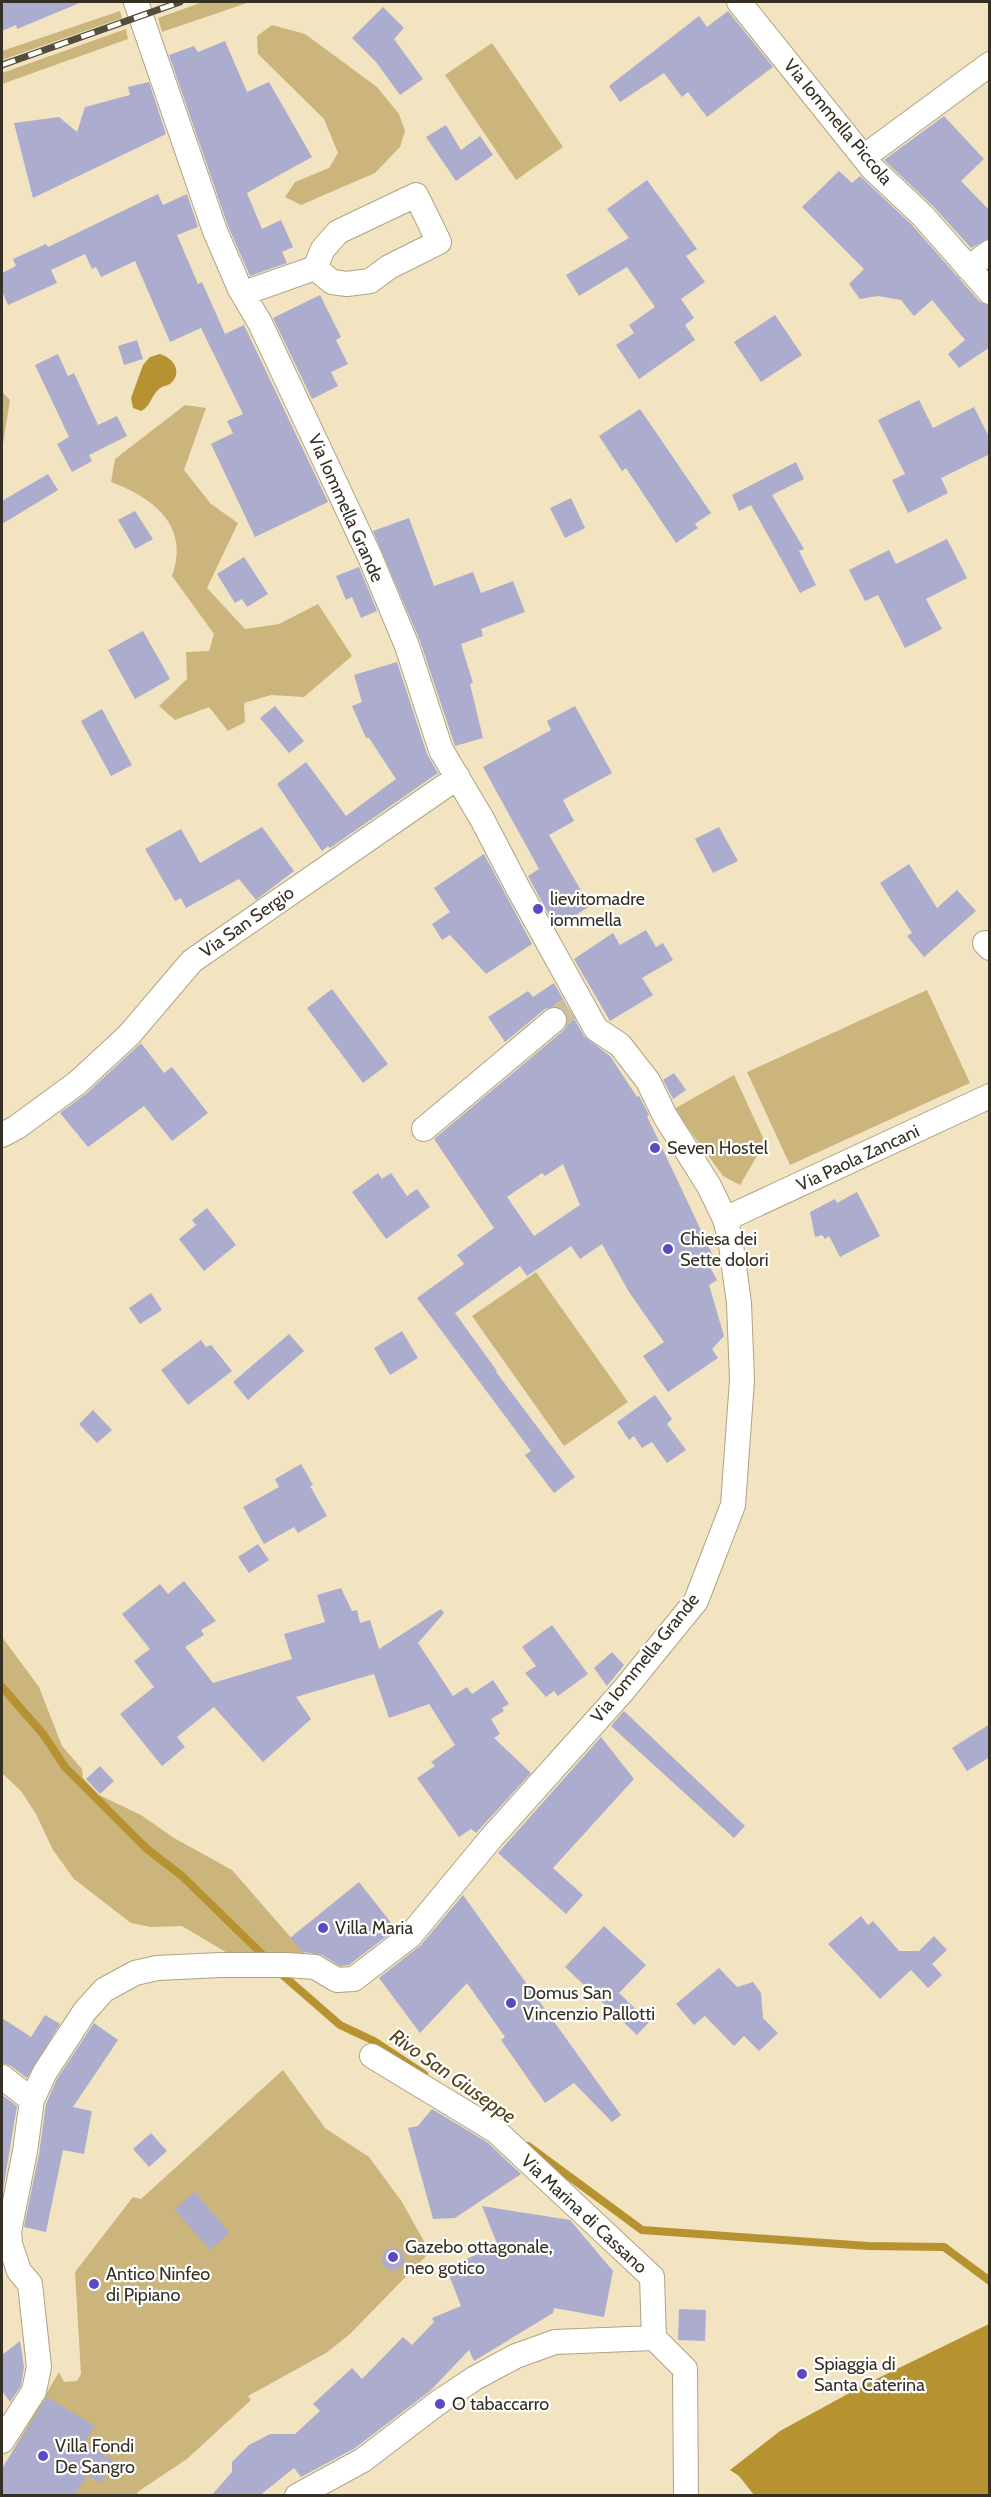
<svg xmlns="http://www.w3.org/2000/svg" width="991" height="2497" font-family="Cabin,sans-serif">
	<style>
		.green { fill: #cbb57d }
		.water { fill: #b69330 }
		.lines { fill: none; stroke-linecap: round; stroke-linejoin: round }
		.stream { stroke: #b69330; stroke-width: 8 }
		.building { fill: #abacce; fill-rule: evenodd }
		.minor-tunnel { stroke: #ccc0a1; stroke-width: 24; stroke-dasharray: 24 12; stroke-linecap: butt }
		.minor-casing { stroke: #b0a382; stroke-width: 26 }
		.minor { stroke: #fff; stroke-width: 24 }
		.rail-casing { stroke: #534d3c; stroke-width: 7 }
		.rail { stroke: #fff; stroke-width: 4.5; stroke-dasharray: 14; stroke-linecap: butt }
		.poi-dot { fill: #5a49c2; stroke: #fff; stroke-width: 2 }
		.labels { text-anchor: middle; stroke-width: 4.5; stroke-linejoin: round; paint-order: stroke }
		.street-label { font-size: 18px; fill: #353023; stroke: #fff }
		.poi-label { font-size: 18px; fill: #353023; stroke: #fff; text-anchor: start }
		.water-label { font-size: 20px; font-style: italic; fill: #54451d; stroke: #fff }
	</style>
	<rect width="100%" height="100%" fill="#f2e4c1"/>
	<path class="green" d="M203 2H250L162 32 158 18Z
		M120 11 122 18 2 60V51Z
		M272 25 305 34 377 87 399 114 405 131 400 147 375 173 301 205 285 197 295 182 329 168 338 153 324 119 258 54 257 36Z
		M126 29 128 39 2 84V73Z
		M492 43 563 147 516 180 445 75Z
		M2 392 10 400 2 450Z
		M185 405 206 408 184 470 211 504 238 523 207 588 245 629 279 624 318 604 352 656 304 697 271 695 244 703 245 722 228 731 209 707 175 720 159 706 187 679 186 652 209 651 214 634 172 576C190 526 154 498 111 482L115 459Z
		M927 990 970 1083 790 1165 747 1072Z
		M734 1075 765 1142 740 1185 723 1176 674 1109Z
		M536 1272 628 1402 564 1446 472 1316Z
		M2 1637 39 1687 62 1746 82 1769 83 1778 99 1795 141 1815 174 1838 232 1870 307 1956 229 1954 182 1926 151 1927 131 1923 74 1879 53 1850 36 1814 21 1791 2 1773Z
		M283 2070 325 2128 369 2157 402 2202 430 2252 350 2334 326 2353 248 2396 251 2400 187 2459 139 2491 136 2495H2V2469L59 2372 64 2382 77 2381 81 2374 75 2272 133 2197 141 2199Z"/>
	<path class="water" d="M160 354C173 358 183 371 171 383 168 386 162 386 159 389 151 396 151 406 141 411L133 408 131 398 143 365 150 357Z
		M989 2324V2495H754L739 2476 730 2470 780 2431 864 2385Z"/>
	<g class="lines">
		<path class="stream" d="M2 1687 43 1734 65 1767 147 1849 182 1876 268 1960
			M278 1971 340 2025 374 2041 424 2074
			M528 2146 642 2230 868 2246 944 2247 990 2281"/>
	</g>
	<path class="building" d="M2 2H82L17 29 16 25 2 31Z
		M383 7 404 28 394 39 423 79 400 95 376 62 352 38Z
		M728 11 773 67 707 117 688 92 682 97 664 73 620 102 609 86 699 16 707 27Z
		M225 41 247 92 269 82 312 157 247 193 262 229 281 220 293 247 282 252 287 263 250 276 228 226 169 55 194 46 198 52Z
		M149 82 166 134 33 198 14 123 59 117 77 132 85 107 130 95 128 87Z
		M944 116 984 159 961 181 990 211V238L971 248 933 206 884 160Z
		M446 125 461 150 480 136 493 155 456 181 426 137Z
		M839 171 852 183 860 176 912 225 979 301 990 306V347L959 368 948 354 965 340 932 300 914 316 901 300 878 296 860 299 849 284 864 269 802 207Z
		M647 180 697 249 686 256 705 282 681 299 694 318 685 325 695 340 639 379 616 345 634 333 629 325 655 307 627 267 579 296 566 275 629 238 607 209Z
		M158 194 163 205 187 194 198 227 177 235 198 284 202 282 225 334 244 325 328 502 255 537 211 444 233 433 227 421 243 414 201 328 170 342 135 261 101 277 96 267 92 269 85 254 51 270 57 283 8 305 2 291V273L16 266 13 259 46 244 48 247Z
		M320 295 341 337 336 340 348 364 331 372 338 386 312 399 273 318Z
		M775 315 802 355 761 382 734 342Z
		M137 340 143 359 124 365 118 346Z
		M58 354 68 376 74 373 98 425 117 416 127 436 89 455 92 461 72 472 57 444 69 437 35 365Z
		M919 400 933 428 974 407 990 439V454L941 478 948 493 908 513 892 480 905 474 878 420Z
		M640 409 711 513 695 524 698 528 676 543 626 468 622 471 599 436Z
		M796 462 804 479 772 495 804 549 799 551 816 585 800 593 751 505 739 511 732 495Z
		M48 474 58 490 2 524V501Z
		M571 498 585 528 565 538 550 508Z
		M135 511 153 539 135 549 118 520Z
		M409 518 434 586 473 572 481 593 513 581 525 612 481 629 483 636 461 644 473 683 470 684 483 738 455 746 420 641 373 531Z
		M947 539 967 578 926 599 942 629 905 648 878 595 865 601 849 570 889 550 896 564Z
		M244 557 268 594 247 607 242 599 235 603 217 574Z
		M359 567 377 611 361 618 352 597 346 600 336 576Z
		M143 631 170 679 135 699 108 650Z
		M397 662 427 754 438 773 330 848 328 846 322 851 277 784 306 762 346 816 396 779 369 738H366L352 706 362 702 354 675Z
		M275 706 304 741 289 753 260 718Z
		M575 706 612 773 563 800 574 821 549 835 590 906 556 928 528 876 539 869 483 767 551 730 547 721Z
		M102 709 132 765 111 776 81 721Z
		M262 827 294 871 256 900 239 879 186 908 181 898 175 901 145 849 181 829 200 863Z
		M719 827 738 861 713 873 695 839Z
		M484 854 532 944 486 974 450 935 442 940 432 924 450 912 434 888Z
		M909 864 937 908 957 890 976 911 924 957 907 936 912 933 880 883Z
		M646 930 656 947 663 943 673 960 642 978 653 995 610 1021 574 959 613 933 620 945Z
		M554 983 584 1036 610 1056 637 1097 639 1096 649 1115 647 1116 716 1262 709 1265 717 1280 709 1285 724 1336 712 1349 718 1358 668 1392 643 1356 664 1342 629 1292 602 1244 580 1259 571 1246 527 1276 520 1266 455 1313 497 1371 496 1372 575 1477 554 1493 525 1455 531 1451 417 1298 464 1264 457 1255 494 1228 434 1139 564 1030 568 1024V1017L564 1010 558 1006 545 1009 505 1042 488 1017 528 991 533 997ZM563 1164 580 1205 534 1236 507 1197 542 1173 545 1176Z
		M332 989 388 1064 363 1083 307 1008Z
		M141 1043 164 1073 172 1067 208 1113 172 1141 144 1106 88 1147 60 1113 87 1093Z
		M674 1073 686 1090 673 1099 663 1080Z
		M378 1173 382 1179 391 1173 407 1196 417 1189 430 1207 386 1239 352 1192Z
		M857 1192 880 1236 840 1257 829 1236 825 1239 822 1235 815 1237 810 1212 835 1199 837 1203Z
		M207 1208 236 1245 204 1271 179 1239 196 1225 192 1220Z
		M151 1293 162 1310 140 1324 129 1308Z
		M402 1331 418 1358 390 1375 374 1348Z
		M289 1334 304 1351 248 1400 233 1382Z
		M201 1340 206 1347 211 1345 232 1371 188 1405 161 1370Z
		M655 1395 672 1419 667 1424 686 1450 667 1463 652 1442 642 1448 634 1436 629 1440 617 1422Z
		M93 1410 112 1430 97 1443 79 1424Z
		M301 1464 313 1485 310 1486 327 1516 298 1533 294 1527 264 1544 243 1507 279 1487 275 1479Z
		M258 1544 269 1560 249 1573 238 1557Z
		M184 1581 216 1621 201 1630 204 1635 185 1647 213 1683 292 1659 284 1634 325 1622 317 1595 341 1588 352 1611 357 1610 360 1623 370 1620 379 1649 441 1609 444 1613 418 1643 453 1696 467 1687 472 1694 493 1680 509 1704 502 1708 504 1711 491 1719 500 1734 494 1738 531 1773 476 1833 471 1829 459 1837 417 1778 435 1766 431 1762 455 1745 429 1704 389 1718 374 1674 296 1697 311 1719 263 1762 214 1707 177 1737 185 1747 162 1766 120 1714 154 1687 134 1661 150 1649 122 1614 160 1584 168 1594Z
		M552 1625 588 1674 558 1696 554 1691 546 1697 525 1673 536 1666 522 1647Z
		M612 1652 624 1665 607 1686 594 1668Z
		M624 1711 745 1826 734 1838 611 1726Z
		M990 1724V1757L967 1771 952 1748Z
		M601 1737 634 1779 553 1868 583 1895 566 1914 498 1853Z
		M100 1766 114 1781 100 1794 86 1779Z
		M359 1882 396 1929 349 1965 340 1966 322 1955 303 1952 290 1938Z
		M463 1895 621 2115 612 2122 574 2083 545 2103 501 2040 505 2037 467 1983 420 2033 379 1978 421 1945Z
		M861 1916 868 1925 873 1921 899 1951H919L934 1936 947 1950 932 1964 942 1975 928 1988 911 1970 880 1999 828 1944Z
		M604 1926 646 1965 619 1993 649 2022 637 2035 565 1967Z
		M719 1968 737 1987 753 1982 761 1993 763 2018 778 2033 759 2051 744 2036 734 2046 705 2016 694 2025 676 2004Z
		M45 2015 60 2024 27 2078 11 2066 2 2063V2018L31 2037Z
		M94 2023 118 2040 73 2107 92 2111 84 2154 63 2150 46 2232 24 2227 39 2154 46 2104 57 2079Z
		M2 2095 17 2106 2 2196Z
		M432 2109 487 2142 521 2174 455 2218 433 2219 408 2128 418 2126Z
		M151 2133 167 2151 149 2167 133 2149Z
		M195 2192 229 2233 210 2250 174 2209Z
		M482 2206 570 2220 613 2271 604 2317 554 2308 553 2313 474 2361 469 2350 430 2391 355 2448 301 2477 294 2468 259 2496H211L232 2472V2462L249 2445 270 2434H295L320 2411 313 2404 352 2368 362 2379 403 2337 412 2345 434 2322 432 2318 461 2306 446 2267 498 2246Z
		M382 2259a11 11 0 1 1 22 0a11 11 0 1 1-22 0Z
		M679 2309 706 2310 705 2341 678 2340Z
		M20 2341 24 2367 21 2386 10 2402 2 2391V2355Z
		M47 2397 95 2426 84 2443 114 2461 101 2483 87 2475 74 2496H2V2469Z"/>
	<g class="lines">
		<path class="minor-tunnel" d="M554 1020 569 1009"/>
		<defs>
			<path id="minor" d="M739 2 873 169 922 215 990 292
				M865 156 990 64
				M968 268 990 252
				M244 293 315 268 323 249 338 232 416 195 439 242 389 267 370 281 347 284 332 282 315 268
				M985 943 990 948
				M424 1129 554 1020
				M2 1135 17 1127 77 1083 129 1035 192 961 458 777
				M725 1219 990 1096
				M372 2056 496 2131 652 2277 654 2338
				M2 2077 32 2100
				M654 2338 685 2369 686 2496
				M2 2441 34 2391 39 2367 30 2284 19 2271 10 2244 9 2232 25 2151 32 2100 45 2072 85 2011 104 1990 135 1973 157 1968 221 1965H288L315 1967 337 1980 354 1979 410 1936 492 1837 622 1692 696 1601 733 1505 742 1380 739 1303 730 1238 725 1219 709 1186 665 1116 648 1081 620 1045 596 1029 519 890 482 819 441 750 407 646 370 557 260 323 240 289 215 231 136 2
				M297 2496 363 2460 439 2402 475 2378 516 2356 555 2342 654 2338"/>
		</defs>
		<use href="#minor" class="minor-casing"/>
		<use href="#minor" class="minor"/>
		<defs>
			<path id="rail" d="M2 65 180 2"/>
		</defs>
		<use href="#rail" class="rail-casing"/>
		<use href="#rail" class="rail"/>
	</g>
	<g class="poi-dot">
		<circle cx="538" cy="909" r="6"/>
		<circle cx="655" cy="1148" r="6"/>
		<circle cx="668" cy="1249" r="6"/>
		<circle cx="323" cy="1928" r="6"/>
		<circle cx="511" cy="2003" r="6"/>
		<circle cx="393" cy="2257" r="6"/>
		<circle cx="94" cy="2284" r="6"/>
		<circle cx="802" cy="2374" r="6"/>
		<circle cx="440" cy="2404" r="6"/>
		<circle cx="43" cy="2456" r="6"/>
	</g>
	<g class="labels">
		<g class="street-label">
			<text transform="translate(838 122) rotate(50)" y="6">Via Iommella Piccola</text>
			<text transform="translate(346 508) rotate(66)" y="6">Via Iommella Grande</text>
			<text transform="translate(247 922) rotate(-35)" y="6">Via San Sergio</text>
			<text transform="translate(858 1158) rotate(-25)" y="6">Via Paola Zancani</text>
			<text transform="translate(645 1658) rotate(-51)" y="6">Via Iommella Grande</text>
			<text transform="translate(584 2214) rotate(43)" y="6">Via Marina di Cassano</text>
		</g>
		<g class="poi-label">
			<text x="550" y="905">lievitomadre<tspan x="550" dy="21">iommella</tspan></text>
			<text x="667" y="1154">Seven Hostel</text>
			<text x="680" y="1245">Chiesa dei<tspan x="680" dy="21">Sette dolori</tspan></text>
			<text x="335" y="1934">Villa Maria</text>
			<text x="523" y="1999">Domus San<tspan x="523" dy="21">Vincenzio Pallotti</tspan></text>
			<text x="405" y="2253">Gazebo ottagonale,<tspan x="405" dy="21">neo gotico</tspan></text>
			<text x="106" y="2280">Antico Ninfeo<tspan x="106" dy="21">di Pipiano</tspan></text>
			<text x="814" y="2370">Spiaggia di<tspan x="814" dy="21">Santa Caterina</tspan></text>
			<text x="452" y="2410">O tabaccarro</text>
			<text x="55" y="2452">Villa Fondi<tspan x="55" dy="21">De Sangro</tspan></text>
		</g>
		<g class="water-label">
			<text transform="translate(453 2076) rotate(35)" y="7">Rivo San Giuseppe</text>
		</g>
	</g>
	<rect width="991" height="2497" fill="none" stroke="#353023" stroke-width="6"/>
</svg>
